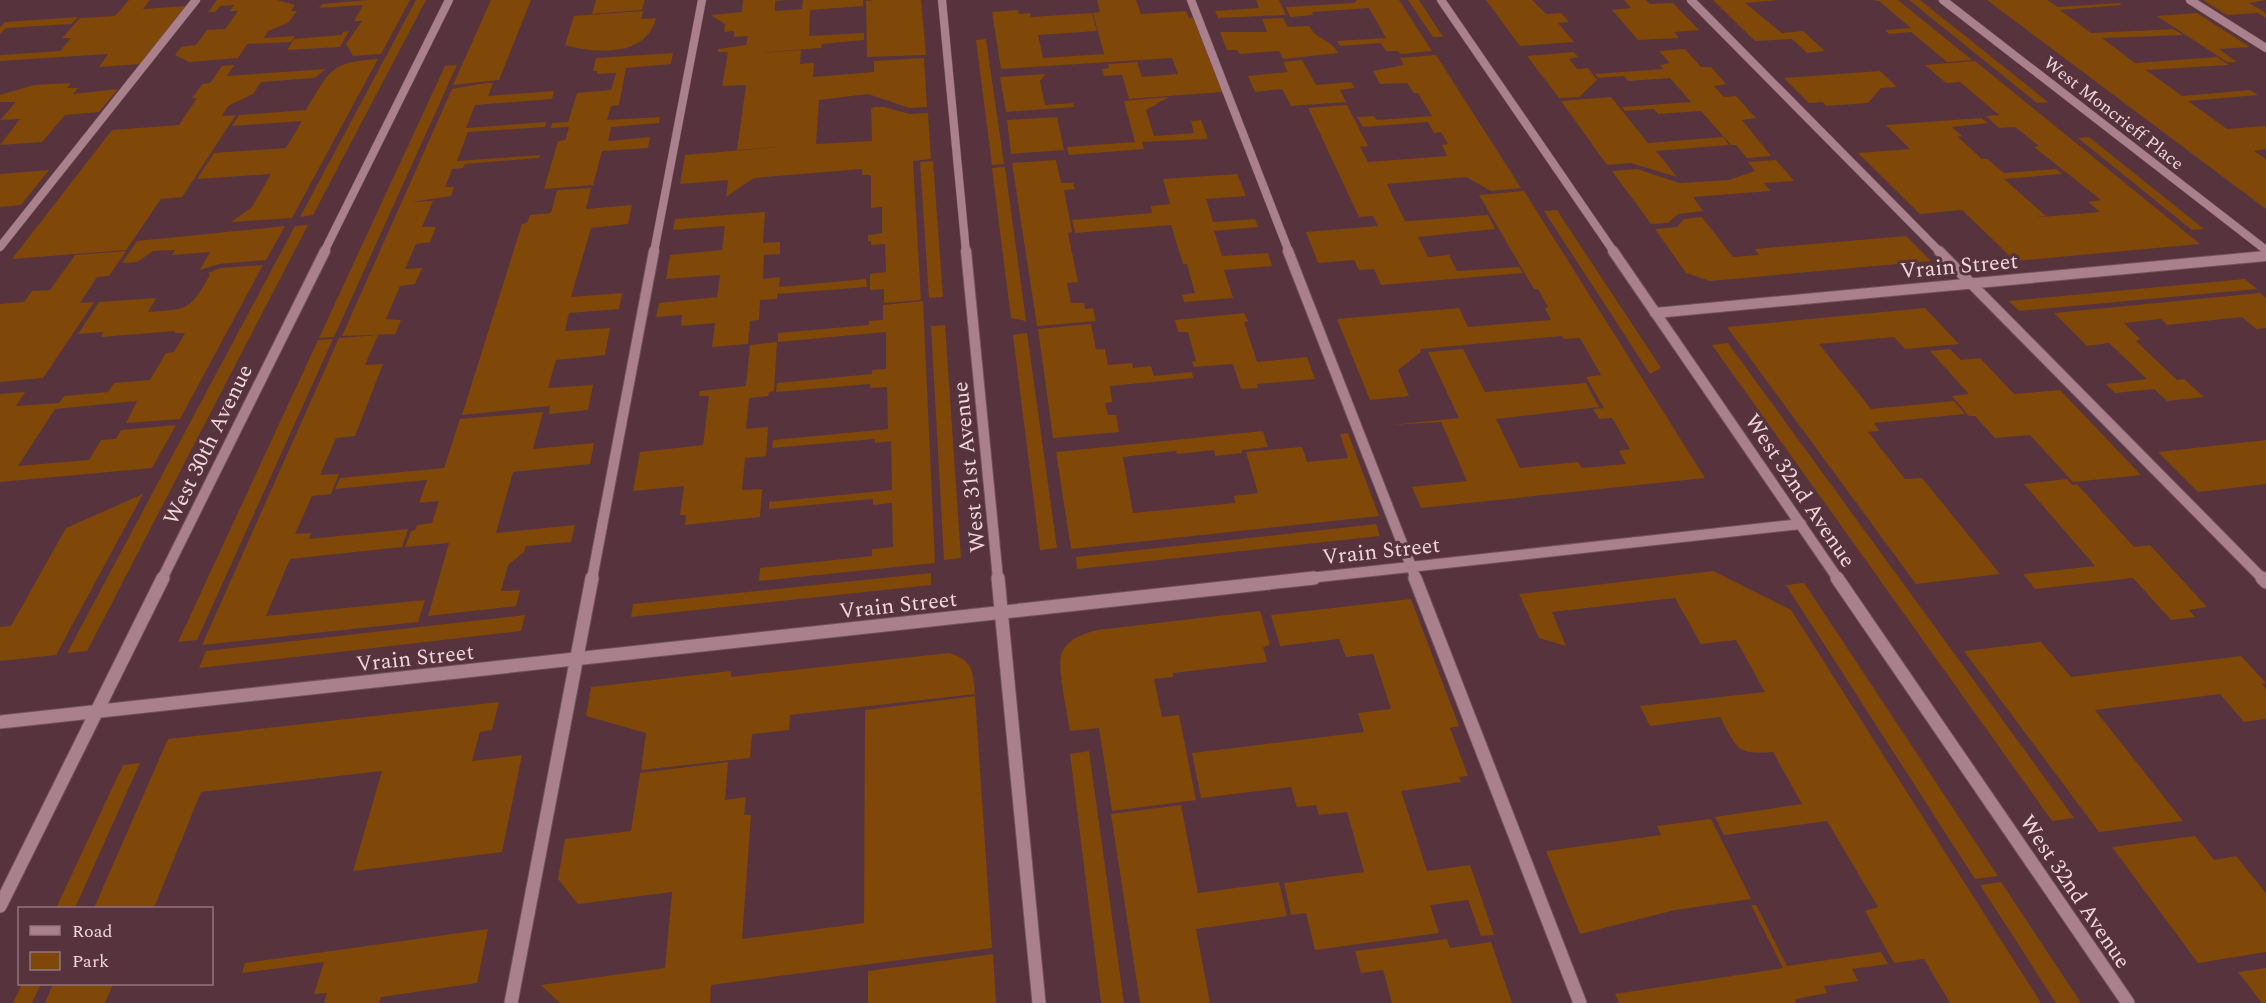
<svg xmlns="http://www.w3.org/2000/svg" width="2266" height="1003" font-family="Spectral,serif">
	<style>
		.green { fill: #7f4708 }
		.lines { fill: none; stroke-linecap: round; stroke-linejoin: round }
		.minor-far2-casing { stroke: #70525c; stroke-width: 9 }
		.minor-far1-casing { stroke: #70525c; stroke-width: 12 }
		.minor-casing { stroke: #70525c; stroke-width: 15 }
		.minor-far2 { stroke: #a9808b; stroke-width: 8 }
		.minor-far1 { stroke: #a9808b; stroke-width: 10 }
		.minor { stroke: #a9808b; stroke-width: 13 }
		.labels { text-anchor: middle; stroke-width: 6; stroke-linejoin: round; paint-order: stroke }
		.far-street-label { font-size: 18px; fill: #edd6dc; stroke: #57333e }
		.street-label { font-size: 22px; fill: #edd6dc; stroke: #57333e }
	</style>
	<rect width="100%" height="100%" fill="#57333e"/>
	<path class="green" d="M129 0H150L143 9 187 6 141 64 99 67 108 54 0 61V55L60 51 71 38H62L80 18 115 16Z
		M217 0H277L295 5 291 11H297L288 23 268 31 264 38 295 36 291 42 247 44 238 58 189 62 175 55 181 47 196 45 207 30 225 29 238 11H230L234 5 220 6 215 12H208Z
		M368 0H410L381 54 353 56 346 44 362 21H354L363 5 319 8 322 4Z
		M416 0H426L313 215 300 217Z
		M491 0H531L499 80 453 85Z
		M596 0H645L642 10 592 14Z
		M743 0H789L775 1V11L802 9 803 0H863V6L810 10 809 36 864 33V40L822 44 821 48 757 53 801 50 800 64 814 63 813 77 874 72V61L924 58 927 107 909 108 868 94 819 100 816 144 872 141 871 109 874 107H884L910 114 928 113 931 159 913 161 921 300 884 303V289L870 290V274L886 272 885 244 871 245V241H868V235L882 233V207L871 208V175H862V169L754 178 726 197 728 180 680 184 685 155 779 147 737 150 746 85 722 86 728 52H718V49L746 45 748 36 734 37V31L724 32 725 24 711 15 742 12Z
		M874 0H921L926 55 867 57 866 1Z
		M1097 0H1136L1141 14 1186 11 1189 18H1193L1222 92 1129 99 1122 75 1104 76 1102 69 1109 68 1108 64 1137 62 1142 77 1178 74 1172 58 1001 69 992 12 1018 10 1019 14 1030 13 1031 17 1092 13 1097 31 1038 35 1043 58 1104 54 1093 13 1100 12Z
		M1256 0H1279L1286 15 1218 18 1215 11 1259 8Z
		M1357 0H1399L1432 51 1401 54 1398 51H1386L1381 43 1340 46 1337 41 1386 38 1369 8 1312 12 1313 15 1290 17 1286 7 1354 3Z
		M1408 0H1419L1443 37H1433Z
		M1486 0H1532L1546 14 1561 13 1569 22 1558 23 1574 42 1520 46Z
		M1624 0H1646L1650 4 1673 3 1699 30 1674 32 1679 38 1638 40 1612 10 1631 8Z
		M1713 0H1781L1745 3 1782 33 1803 31 1825 51 1807 53 1792 39 1755 41Z
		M1873 0H1898L1972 60 1947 62 1911 32 1889 34 1885 30 1911 28 1879 1Z
		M1909 0H1920L2048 102 2037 103Z
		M1987 0H2047L2058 7 2119 3 2122 5 2060 10 2091 33 2173 29 2183 35 2102 38 2135 63 2217 57 2229 65 2146 70 2182 96 2250 90 2258 95 2188 101 2227 129 2266 126V149L2254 151 2266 159V209Z
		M2203 0H2266L2249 3 2266 13V18L2258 13 2227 15Z
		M643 11 641 19 656 18C646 57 597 54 565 45L574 16Z
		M2197 13 2250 47 2219 49 2237 62H2227L2157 16Z
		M78 17 71 24 6 28 0 34V27L5 22Z
		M1283 18 1288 27 1309 26C1315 39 1331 39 1338 53L1283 59 1279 51 1239 54 1237 50H1227L1220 32H1267L1262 19Z
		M349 31 340 47 287 50 294 39 341 35 343 32Z
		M986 39 1004 164 992 165 976 40Z
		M1685 49 1701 67H1711L1726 84 1714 86 1724 97 1736 96 1756 118 1742 120 1771 156 1747 158 1736 145H1731L1701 111 1658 114 1654 109 1625 111 1622 107 1691 102 1670 78 1628 81 1624 76 1598 78 1595 74 1663 69 1660 65 1670 63 1659 51Z
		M1574 52 1578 57 1569 59 1577 69 1588 68 1597 80 1579 97 1559 98 1527 56Z
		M673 53 671 64 626 68 619 105 611 106 607 120 660 117 659 123 611 127 608 141 650 137 648 148 602 151 593 185 544 189 558 141 565 140 569 127 551 128 552 123 568 122 577 93 611 90 616 73 597 74V71H593L596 58Z
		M1436 55 1521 188 1491 191 1466 177 1387 184 1405 221 1396 222 1488 215 1495 229 1418 237 1428 257 1449 255 1457 271 1519 267 1523 273 1381 285 1374 269 1359 270 1354 260 1318 263 1306 232 1378 226 1373 216 1359 217 1308 108 1347 105 1368 146 1360 147 1368 162 1447 156 1442 145 1448 144 1441 132 1434 133 1428 122 1363 127 1357 117 1374 116 1377 120 1432 116 1418 93H1414L1407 83 1380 84 1373 71 1404 65 1400 58Z
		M378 59 292 218 231 222 252 207 271 174 197 179 214 153 286 148 302 121 232 126 239 115 306 110C330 71 329 62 378 59Z
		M1302 60 1316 85 1351 82 1355 88 1340 90 1346 102 1291 106 1282 89 1255 92 1248 76 1288 72 1283 62Z
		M1975 61 2200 244 2015 261 1962 210 1920 214 1858 153 1910 149 1886 125 1981 118 1988 123 1952 127 1962 136 1958 137 1982 159H1987L2004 173 2056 169 2062 174 2004 179 2046 216 2029 218 2100 212 2088 202 2101 200 2034 147 2039 146 2015 127 1999 128 1986 116 1999 115 1960 82 1946 83 1925 65Z
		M234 65 227 76 326 69 314 78 261 82 253 94 228 106 222 116 236 115 182 197 161 199 126 250 12 259 112 130 179 125 197 98H192L202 84 210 83 222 66Z
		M457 65 334 337 319 338 445 66Z
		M1880 71 1897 87 1881 88 1868 103 1826 106 1823 102 1809 103 1784 78Z
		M1046 74 1040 81 1045 105 1073 103 1074 107 1006 112 1000 77Z
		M71 83 67 88H78L73 94 118 89 99 112 65 115 42 142 0 145 20 119 0 120 16 102H0V95L34 85Z
		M486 83H493L488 96 554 91 552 99 475 105 466 128 546 122 545 127 468 132 457 161 540 155 539 158 465 164 463 168 452 169 445 187H454L451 196 412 202 433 201 422 227H436L430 242 416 244 405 269 422 268 415 284 400 286 386 319 401 320 395 334 342 336 452 89Z
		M1169 97 1146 110 1154 136 1194 133 1191 121 1201 120 1208 139 1142 142 1144 149 1069 155 1067 147 1135 142 1124 101Z
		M1611 97 1648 143 1723 137 1729 145 1656 151 1677 177 1631 163 1607 165 1561 101Z
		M1057 117 1064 150 1011 154 1007 120Z
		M2089 137 2204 229 2192 230 2078 138Z
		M1056 160 1061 183H1073L1075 189 1064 190 1072 232 1068 233 1078 282 1067 283 1071 303H1084L1085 309 1093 308 1096 321 1037 326 1012 163Z
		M1776 160 1794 181 1764 183 1770 191 1693 197 1703 211 1678 214 1668 223 1651 224 1612 171 1637 169 1679 183 1729 180 1755 171 1748 162Z
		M933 161 943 297 929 298 920 162Z
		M1005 167 1026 321 1011 318 992 168Z
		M49 170 21 205 0 207V174Z
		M1237 174 1246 196 1206 199 1213 222 1255 219 1258 227 1214 231 1222 256 1268 253 1272 266 1224 270 1233 298 1184 302 1182 295 1195 293 1187 264H1183L1171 225 1075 233 1072 220 1152 213 1151 206 1170 204 1163 179Z
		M591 188 586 209 632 205 628 224 591 228 571 297 622 293 619 309 569 313 565 331 610 328 605 355 556 360 548 388 593 385 588 410 549 414 550 406 462 415 522 224 527 223 530 215 551 213 557 190Z
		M1524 191 1705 478 1421 508 1412 487 1467 481 1441 422 1391 425 1459 418 1428 352 1463 349 1485 392 1586 383 1599 407 1496 419 1520 468 1578 462 1582 468 1626 464 1619 451 1630 449 1612 418 1599 419 1593 409 1604 408 1586 377 1601 375 1580 338 1564 339 1562 336 1420 349 1421 352 1398 370 1409 396 1370 400 1337 319 1459 308 1468 327 1551 320 1545 308 1548 307 1538 289H1534L1479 195Z
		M1557 210 1661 368 1650 374 1544 211Z
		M765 212 763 243 780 242V254L764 255 763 279 780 277 779 287 866 279 867 287 777 294V299L760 300 759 320 750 321 748 344 712 347 715 323 681 326 682 315 656 317 659 303 717 297 720 275 666 279 670 255 722 250 725 226 673 230 675 219Z
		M1702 217 1733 257 1759 255 1755 249 1906 236 1931 261 1710 281 1686 273 1655 229 1677 227 1684 219Z
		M308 225 87 651 67 653 295 226Z
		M285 226 266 260 219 264 200 270 210 252 172 255 175 250 153 251 137 262 122 263 137 241Z
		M126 251 109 276 97 277 80 303 94 302 43 378 0 382V304L24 302 32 291 50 290 75 255Z
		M263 265 180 419 126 423 137 401 55 409 18 466 89 460 101 440 116 439 121 430 176 425 152 468 0 482V394L25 392 16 406 59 403 64 396 108 392 114 383 150 380 166 353 174 352 185 333H174L175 331 101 337 103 332 78 334 99 302 156 298 148 312C189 309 189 311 210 275L208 273 220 268Z
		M2245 279 2257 289 2019 311 2009 301Z
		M2260 293 2266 298V328L2256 329 2242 317 2167 325 2161 319 2124 323 2140 339 2136 341 2177 380 2184 379 2204 397 2167 401 2154 389 2115 393 2106 384 2147 379 2109 343 2087 346 2054 313Z
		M923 301 935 563 759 581 760 568 872 556V549L893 547 892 503 873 505V499L769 509V502L892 490 891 441 875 443V439L772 448 773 440 888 429 887 387 870 388V384L776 392 777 383 872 374V370L886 369V332L778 342V333L869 325V321L883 320V305Z
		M1925 308 1959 344 1905 349 1894 337 1819 344 1871 409 1954 401 1965 414 1874 423 1879 431 1868 432 1905 479 1922 478 2000 574 1916 584 1727 327Z
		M1244 313 1248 321 1244 322 1257 362 1307 357 1315 379 1257 384 1258 388 1241 389 1233 364 1194 367 1192 362 1196 361 1188 332H1178L1175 320Z
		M1091 324 1096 349H1105L1108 365 1132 363 1133 368 1151 366 1154 376 1192 372 1193 378 1110 386 1112 402 1105 403 1108 415H1116L1119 432 1053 438 1038 329Z
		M945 325 961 558 944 560 931 326Z
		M1027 333 1057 548 1040 550 1013 335Z
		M378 335 365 365 383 364 355 436 336 438 320 475 339 474 331 494 312 496 295 534 311 533 309 539 408 529 402 547 290 559 266 616 425 600 418 622 202 645 339 338Z
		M333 339 197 640 178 642 318 340Z
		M777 342 774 391 769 392 768 396 749 398 746 429 768 427 766 456 745 458 742 490 762 489 760 517 685 525 686 515H680L684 486 633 491 640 452 703 445 709 396H699L700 391 746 386 750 345Z
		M1728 343 2074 818 2052 821 1712 345Z
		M1950 349 1961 360 1980 358 2014 394 2060 390 2141 475 2073 482 2030 435 1995 438 1975 416H1969L1952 396 1969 394 1930 351Z
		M543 412 533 449 594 443 590 464 513 472 496 533 575 525 571 542 526 546 524 552 508 565 501 591 520 590 516 606 428 616 449 543 405 547 411 531 415 530 417 525 432 523 439 501 419 503 427 480 335 489 340 478 444 468 460 419Z
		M1263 431 1268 447 1242 450V453L1215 456 1214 450 1177 454 1176 451 1123 457 1133 513 1235 503 1234 496 1258 493 1246 452 1302 447 1307 462 1348 458 1340 434 1348 433 1379 516 1071 549 1056 452Z
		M2266 440V484L2198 492 2158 452Z
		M2067 479 2072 485 2077 484 2134 547 2150 545 2207 607 2189 610 2195 617 2171 620 2133 578 2035 589 2023 574 2095 566 2024 484Z
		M143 494 56 655 0 661V627L11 626 66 528Z
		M1376 524 1380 536 1077 569 1076 557Z
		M1713 571 1791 610 2041 1003H1950L1924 959 1894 963 1865 911 1878 907 1827 821 1724 835 1715 817 1802 804 1773 752C1735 755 1737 748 1720 717L1650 726 1640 706 1765 692 1736 640 1701 644 1675 598 1552 612 1566 646 1539 638 1519 594Z
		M931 573V585L631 617 633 604Z
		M1804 583 1998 876 1975 879 1786 585Z
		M1411 599 1459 726 1450 728 1468 776 1459 777 1461 782 1401 791 1427 871 1470 865 1494 935 1481 936 1468 900 1430 905 1439 933 1315 950 1306 913 1291 915 1284 883 1364 872 1347 812 1319 815 1316 805 1297 807 1291 787 1201 798 1192 753 1364 732 1358 713 1391 709 1373 654 1346 657 1339 639 1280 646 1271 615Z
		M1260 611 1270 645 1263 647 1267 662 1173 673V677L1154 679 1162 717 1179 715 1196 800 1112 811 1099 728 1070 731C1068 717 1057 667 1061 656 1065 640 1082 634 1097 630Z
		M525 615 521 631 199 668 206 651Z
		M2041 642 2071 677 2241 656 2266 683 2262 684 2266 689V719L2244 722 2220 694 2095 710 2183 821 2099 832 1964 651Z
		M949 653C973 660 973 671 975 694L790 715 789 730 752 734 750 758 641 770 646 733 586 716 591 687 731 671V677Z
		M975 696 992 948 711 985 710 1003H560L541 985 665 968 672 892 578 904 558 879 565 839 631 831 640 773 728 762 725 800 746 797 744 815H751L742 939 864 923 865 710Z
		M499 702 492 730 480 732 472 761 522 755 502 852 353 871 382 771 201 792 154 908H94L168 739Z
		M1089 751 1124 1003H1101L1070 754Z
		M140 763 75 908H56L123 765Z
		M1181 805 1198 893 1279 882 1287 916 1196 929 1210 1003H1140L1111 814Z
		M1711 819 1751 899 1675 910 1580 934 1546 851 1661 835 1657 826Z
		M2195 836 2214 860 2236 856 2266 893V952L2198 963 2112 847Z
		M2001 882 2081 1003H2056L1980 885Z
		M1751 905H1756L1787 966 1881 952 1888 964 1852 969 1858 981 1824 986 1827 993 1795 999 1796 1003H1619L1615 994 1783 968Z
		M488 929 477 983 381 997 379 1003H324L327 993 314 994 324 962 242 973 245 963Z
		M1447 939 1450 948 1491 942 1512 1003H1392L1383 970 1361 973 1355 951Z
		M993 954 996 1003H868V971Z
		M2266 968V1003H2262L2238 972Z
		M22 984H41L32 1003H13Z
		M75 984H113L105 1003H45L52 986Z"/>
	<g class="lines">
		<defs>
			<path id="minor-far2" d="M942 0 966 252
				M1191 0 1289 252
				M1441 0 1614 252
				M1691 0 1940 252
				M1943 0 2266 250
				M2190 0 2266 48
				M0 247 196 0
				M324 252 449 0
				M654 252 702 0"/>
			<path id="minor-far1" d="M966 251 998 579
				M1288 251 1416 579
				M1613 251 1838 579
				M1939 251 2263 579
				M1655 313 2266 256
				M162 579 325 251
				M592 579 654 251
				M1300 579 1801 524"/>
			<path id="minor" d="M998 578 1039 1003
				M1415 578 1580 1003
				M1837 578 2128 1003
				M2262 578 2266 582
				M0 722 1314 578
				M0 906 163 578
				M511 1003 592 578"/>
		</defs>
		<use href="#minor-far2" class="minor-far2-casing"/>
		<use href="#minor-far1" class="minor-far1-casing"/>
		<use href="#minor" class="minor-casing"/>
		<use href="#minor-far2" class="minor-far2"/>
		<use href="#minor-far1" class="minor-far1"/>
		<use href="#minor" class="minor"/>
	</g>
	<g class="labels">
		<g class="far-street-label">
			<text transform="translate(2114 113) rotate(38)" y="6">West Moncrieff Place</text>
		</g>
		<g class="street-label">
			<text transform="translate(1959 265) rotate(-5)" y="8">Vrain Street</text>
			<text transform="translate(207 444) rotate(-64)" y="8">West 30th Avenue</text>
			<text transform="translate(968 467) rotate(-96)" y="8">West 31st Avenue</text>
			<text transform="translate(1801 490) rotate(56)" y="8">West 32nd Avenue</text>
			<text transform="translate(1381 550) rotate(-6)" y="8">Vrain Street</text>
			<text transform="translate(898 604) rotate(-6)" y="8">Vrain Street</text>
			<text transform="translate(415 657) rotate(-6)" y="8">Vrain Street</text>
			<text transform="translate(2076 891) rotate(56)" y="8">West 32nd Avenue</text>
		</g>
	</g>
	<rect x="18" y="907" width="195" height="78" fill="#57333e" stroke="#93747d" stroke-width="1.5"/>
	<rect x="30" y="926" width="30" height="9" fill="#a9808b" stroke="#93747d" stroke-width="1.5"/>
	<text x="72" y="937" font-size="18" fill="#edd6dc">Road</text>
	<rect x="30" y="952" width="30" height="18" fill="#7f4708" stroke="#93747d" stroke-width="1.5"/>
	<text x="72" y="967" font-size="18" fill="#edd6dc">Park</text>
</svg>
